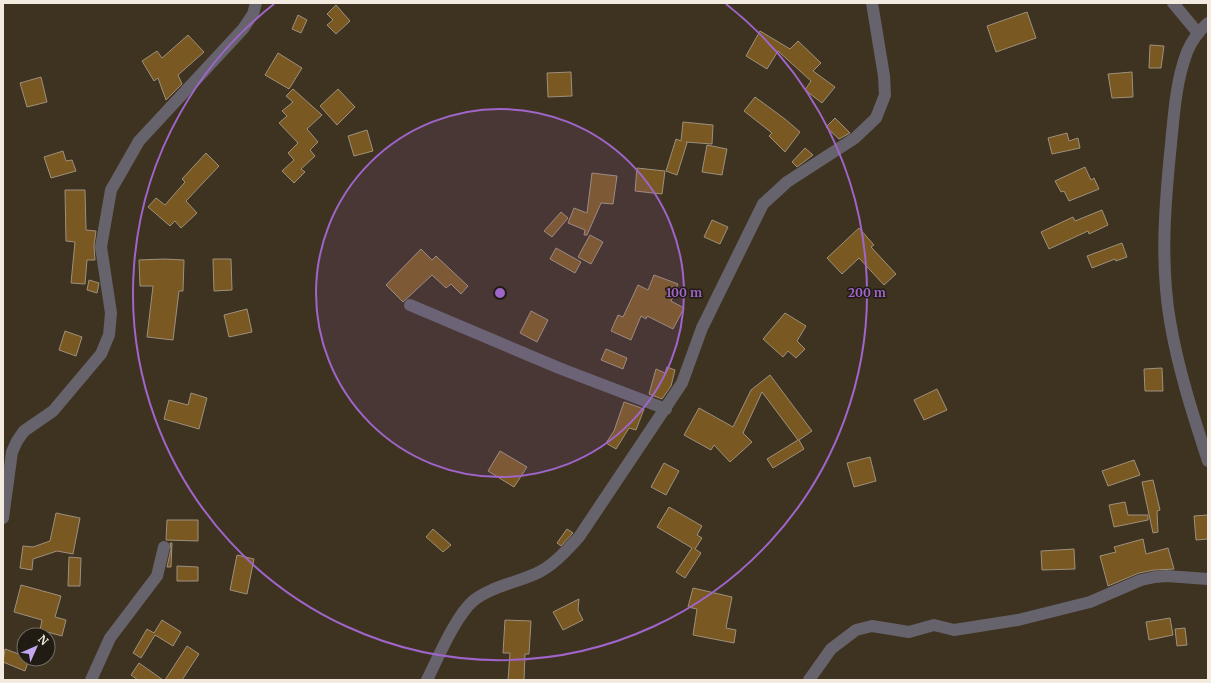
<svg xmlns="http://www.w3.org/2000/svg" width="1211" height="683" font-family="Merriweather,serif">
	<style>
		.building { fill: #795822; stroke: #9e907c }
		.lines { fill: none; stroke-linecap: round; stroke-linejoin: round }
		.minor { stroke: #66636c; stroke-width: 12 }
		.ring { fill: none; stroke: #9f65c9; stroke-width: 2 }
		.centre { fill: #9f65c9; stroke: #201b13; stroke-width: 2 }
		.ring-label { font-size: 12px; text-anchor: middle; font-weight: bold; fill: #9f65c9; stroke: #201b13; stroke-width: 3; stroke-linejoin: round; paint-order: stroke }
	</style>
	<rect width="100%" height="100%" fill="#3e3221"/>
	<path class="building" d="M336 5 350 21 336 34 327 25 333 20 327 14Z
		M1027 12 1036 38 996 52 987 26Z
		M298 15 307 20 301 33 292 29Z
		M760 31 790 49 798 41 821 63 813 71 835 87 822 103 805 90 811 81 778 51 767 69 746 56Z
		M188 35 204 52 178 75 182 84 166 100 158 78 154 81 142 61 157 51 162 58Z
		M1150 45 1164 46 1161 68H1149Z
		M278 53 302 68 289 89 265 75Z
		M571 72 572 96 548 97 547 73Z
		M1132 72 1133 97 1112 98 1108 74Z
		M41 77 47 102 27 107 20 83Z
		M293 89 322 115 307 129 318 142 310 150 315 156 301 169 305 172 294 183 282 171 294 160 288 153 298 143 279 123 287 116 282 111 293 102 286 96Z
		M338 89 355 107 337 125 320 106Z
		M755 97 785 119 800 132 785 152 769 136 772 133 744 111Z
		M835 118 850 133 839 139 826 127Z
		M683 122 713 125 712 144 686 142 687 143 677 175 666 171 676 139 681 141Z
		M367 130 373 151 354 156 348 136Z
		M1067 133 1069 141 1078 138 1080 148 1052 154 1048 138Z
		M707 145 727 149 722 175 702 172Z
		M805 148 813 155 797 167 792 162Z
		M63 151 66 161 72 160 76 171 51 178 44 157Z
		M206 153 219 166 186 201 197 213 181 228 175 221 170 226 148 207 156 198 165 205 185 182 182 179Z
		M1085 167 1091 180 1094 178 1099 189 1069 201 1064 191 1061 192 1055 181Z
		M637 168 665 171 662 194 635 191Z
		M592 173 617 176 613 204 601 203 587 235H584L585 230 568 223 574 208 587 213Z
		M65 190H85L86 230 96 231 94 246 95 260H87L85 284 71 283 75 242 66 241Z
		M1102 210 1108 225 1089 234 1088 231 1049 249 1041 232 1073 217 1075 221Z
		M561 212 568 218 552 237 544 231Z
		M712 220 728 227 720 244 704 237Z
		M859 228 874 245 871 247 896 274 884 285 859 258 842 274 827 258Z
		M590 235 603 242 591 264 578 257Z
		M1122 243 1127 257 1116 261 1115 259 1092 268 1087 256Z
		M556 248 581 262 575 273 550 259Z
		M421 249 432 260 436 256 468 286 461 294 451 284 446 288 432 275 403 302 386 285Z
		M164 259 184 260 183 291H179L173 340 147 337 153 286H140L139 260Z
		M213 259H231L232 290 214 291Z
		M654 275 678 284 671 301 684 308 673 329 647 316 646 319 641 316 631 340 611 331 618 315 623 317 638 285 648 290Z
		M89 280 99 283 97 293 87 290Z
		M247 309 252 332 229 337 224 315Z
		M531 311 548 320 537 342 520 333Z
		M785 313 806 326 797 341 805 349 796 358 788 351 783 357 763 339Z
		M65 331 82 337 76 356 59 350Z
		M606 349 627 358 623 369 601 360Z
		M667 367 675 370 671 386 662 399 649 394 656 369 665 373Z
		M1162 368 1163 391H1145L1144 369Z
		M770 375 812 431 799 440 804 449 773 468 767 459 798 440 762 392 743 433 752 442 730 462 714 445 711 450 684 435 699 408 733 427 751 390Z
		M937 389 947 410 924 420 914 400Z
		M191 393 207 398 199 429 164 419 169 400 188 405Z
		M624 402 644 409 636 430 629 428 616 449 606 443 614 431Z
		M500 451 527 467 514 487 488 471Z
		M870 457 876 481 854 487 847 463Z
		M1134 460 1140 475 1108 486 1102 471Z
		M664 463 679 471 666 495 651 487Z
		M1153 480 1160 510 1157 511 1158 532 1153 533 1142 482Z
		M1125 502 1128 515H1148V520L1114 527 1109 505Z
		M669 507 702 526 697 535 702 538 695 549 701 553 685 578 676 572 692 548 657 527Z
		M56 513 80 518 73 554 57 551 33 559 32 570 20 568 23 546 33 547 50 541Z
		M1208 515V539L1196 540 1194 516Z
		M167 520H198V541L166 540Z
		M433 529 451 545 443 552 426 537Z
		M567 529 573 533 561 546 557 543Z
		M1143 539 1146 554 1168 548 1174 569 1154 570 1139 573 1108 586 1100 556 1116 552 1114 547Z
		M170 543H172L171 567H167L171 549Z
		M1074 549 1075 569 1042 570 1041 551Z
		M237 555 254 559 247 594 230 590Z
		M69 557 81 558 80 586H68Z
		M177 566 198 567V581H177Z
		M21 585 61 596 55 617 66 620 62 636 40 630 42 620 14 612Z
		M693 588 732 597 726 628 736 630 734 643 693 635 697 609 688 607Z
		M579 599 578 610 583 620 563 630 553 612Z
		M1170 618 1173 635 1149 640 1146 622Z
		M162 620 181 632 173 646 155 635 141 658 133 653 147 629 154 633Z
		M505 620 531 621 529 654H525L524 680H508L510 653H503Z
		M1185 628 1187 645 1177 646 1175 629Z
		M187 646 199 654 182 680H165Z
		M5 649 24 656V659H29L25 671 3 662Z
		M139 663 163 680H138L131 675Z"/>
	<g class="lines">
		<path class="minor" d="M1173 3 1198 33
			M1208 23C1199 31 1192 40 1187 52 1176 81 1174 113 1171 144 1165 203 1160 262 1170 321 1178 369 1193 415 1208 461
			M410 305 559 368 666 409
			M3 518 12 452 17 441 24 431 53 411 101 354 109 335 111 313 101 247 111 190 139 141 243 29 253 14 256 3
			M91 680 110 638 157 576 164 547
			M427 680C438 658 455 617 473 601 490 587 515 583 535 574 553 566 566 551 579 537L682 383 702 328 763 204 787 182 855 138 876 118 885 95 884 76 872 3
			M809 680 831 649 856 630 872 626 909 632 934 625 954 630 1018 620 1090 602 1141 580 1155 577 1167 576 1208 579"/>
	</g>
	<circle cx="500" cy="293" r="184" fill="#9f65c9" fill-opacity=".12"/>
	<g class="ring">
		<circle cx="500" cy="293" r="184"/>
		<path d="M726 4A367 367 0 1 1 274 4"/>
	</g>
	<circle cx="500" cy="293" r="6" class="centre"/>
	<g class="ring-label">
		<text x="684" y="297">100 m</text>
		<text x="867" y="297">200 m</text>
	</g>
	<rect width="1211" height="683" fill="none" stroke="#f3ebe0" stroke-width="8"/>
	<g transform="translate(36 647) rotate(45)"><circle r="19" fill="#201b13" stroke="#746e65"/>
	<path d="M0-3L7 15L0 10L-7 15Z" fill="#c4a7f1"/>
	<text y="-6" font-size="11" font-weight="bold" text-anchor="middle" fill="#f3ebe0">N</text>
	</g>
</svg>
